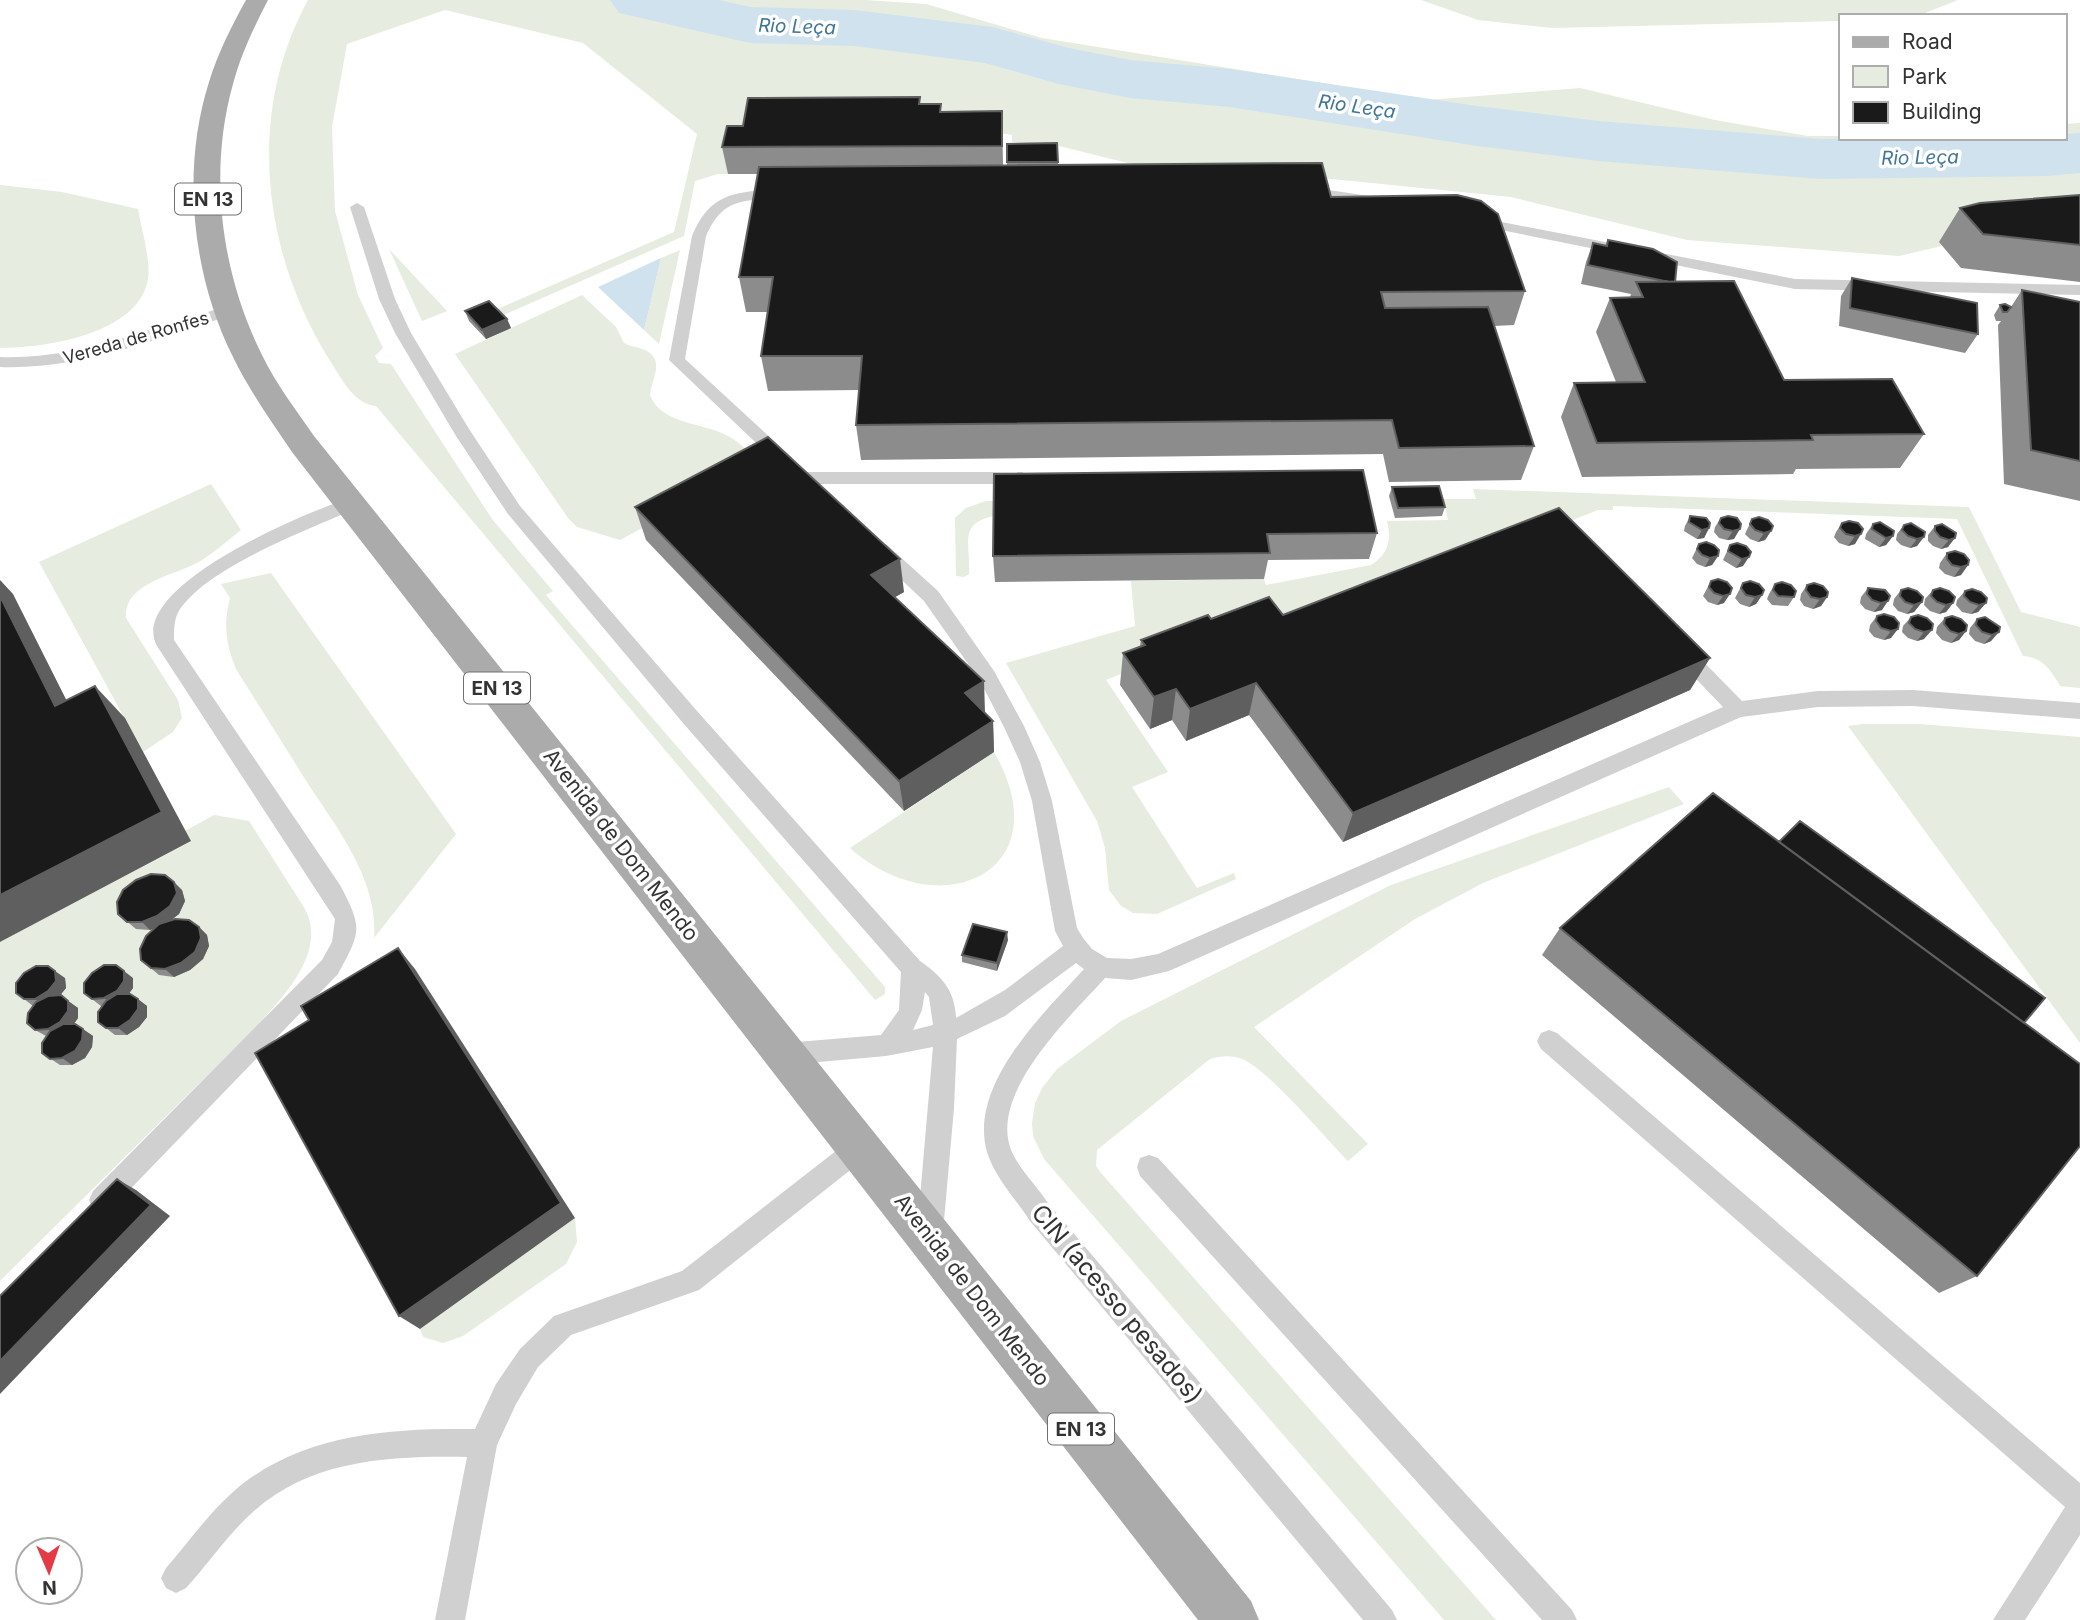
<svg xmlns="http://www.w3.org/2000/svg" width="2080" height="1620" font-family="Inter,sans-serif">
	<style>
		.green { fill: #e6ecdf }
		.water { fill: #cfe2ee }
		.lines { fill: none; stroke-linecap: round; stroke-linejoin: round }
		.river { fill: #cfe2ee; fill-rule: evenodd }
		.lane { fill: #d0d0d0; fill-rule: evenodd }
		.primary { fill: #ababab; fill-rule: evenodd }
		.wall { fill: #8c8c8c }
		.shaded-wall { fill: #5f5f5f }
		.building { fill: #1a1a1a; stroke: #5f5f5f; stroke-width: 2 }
		.labels { text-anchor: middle; stroke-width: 7; stroke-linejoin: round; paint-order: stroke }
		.far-street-label { font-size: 18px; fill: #333; stroke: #fff }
		.far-water-label { font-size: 19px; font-style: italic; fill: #3f7597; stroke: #fff }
		.shield { fill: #fff; stroke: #707070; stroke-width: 2 }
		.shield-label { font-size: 19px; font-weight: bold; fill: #333 }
		.street-label { font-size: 21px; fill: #333; stroke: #fff }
		.near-street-label { font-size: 24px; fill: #333; stroke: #fff }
	</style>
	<rect width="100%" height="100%" fill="#fff"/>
	<path class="green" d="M308 0H866L926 4 1042 38 1428 100 1580 88 1715 120 1808 136H1840V138H2064V124L2080 123V228L1940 243 1942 246 1899 256 1687 240 1511 197 1312 177 1172 174 1055 145 1012 142V135L942 124 732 154 728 174H718L695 181 684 236 499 317 493 311 674 232 697 134 583 43 445 10 347 44 332 127 335 211 358 295 383 348 375 356 379 363 391 364 492 519 553 591 546 595 885 987V994L875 1000 376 406C353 404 340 376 329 359 262 252 246 113 308 0Z
		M1421 0H1958L1925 13 1840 16V21L1552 28 1478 20Z
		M0 185 62 192 138 209C141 227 151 261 148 279 139 334 45 348 0 348Z
		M389 249 447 311 422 321Z
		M680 250 659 344 644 330 661 258Z
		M582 295 616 327 624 343C631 347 640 347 647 351 665 362 651 380 650 395 661 425 704 422 730 437 745 446 758 462 771 474L657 520 620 540 577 527 568 518 455 354Z
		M211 484 241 530C228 540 216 551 202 560 177 576 124 581 126 618L178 700 182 718 173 732 143 752 39 562Z
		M1473 489 1969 507 2021 612 2080 627V688L2060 686C2051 670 2042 657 2023 656L1957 519 1613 506V510H1598L1286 633 1271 615 1106 680 1168 772 1132 787 1197 888 1234 873 1236 879 1157 914 1133 913 1121 906 1109 890 1105 848 1097 821 1006 663 1135 626 1131 581 1264 579 1266 585 1371 565C1388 555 1392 540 1387 521L1448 520 1443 499H1476Z
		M986 501H995V516C957 522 971 546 969 574L964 577 956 576 955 518 966 508Z
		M271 573 456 834 374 938C379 879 335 826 305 779 282 742 259 706 236 669 226 644 223 625 230 598L221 584Z
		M1863 724H1920L2080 737V1043L1848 726Z
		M994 752C1063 872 940 928 850 848Z
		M1669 787 1684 804 1483 883 1415 919 1254 1027 1368 1144 1348 1161C1325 1138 1268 1069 1242 1059 1232 1055 1220 1056 1210 1059L1097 1150 1096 1166 1101 1173 1496 1620H1444L1044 1159 1033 1136 1032 1123 1035 1103 1042 1088 1057 1069 1121 1021 1391 885Z
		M214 815 249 821 305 909C327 952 285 994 258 1025L0 1281V942L190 842 185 831Z
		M575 1218 577 1242 566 1264 463 1336 443 1343 423 1337 420 1329Z"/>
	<path class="water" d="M661 258 644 330 598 287Z"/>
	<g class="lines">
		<path class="river" d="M610 0H719L750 7 854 10 992 27 1069 48 1130 60 1230 69 1477 106 1598 121 1820 139 2064 138V134L2080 133V173L2048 176 1820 179 1598 161 1477 146 1230 107 1130 98 1059 84 985 63 854 46 750 43 619 13Z"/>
		<path class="lane" d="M1301 186 1383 198 1390 202 1383 206 1296 193 1294 190Z
			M768 190H782L789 194C783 199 777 198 768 199 736 200 720 204 706 236L685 359 788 454 791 458 782 464 776 462 669 360 692 236C708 198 728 192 768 190Z
			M357 203 364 207 395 299 411 333 469 429 520 506 697 711 920 961C942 976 955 991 956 1018L1005 990 1063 946 1055 931 1032 801 1020 762 1004 727 980 681 924 601 874 554 871 549 874 544H886L938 591 994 671 1024 726 1040 762 1052 801 1077 928 1083 938 1092 949 1107 958 1131 959 1158 954 1723 707 1676 658 1673 653 1676 648 1683 646 1690 648 1742 701 1818 691 1913 690 2080 703V719L1913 706 1818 707 1741 717 1169 971 1131 980 1105 978C1070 1017 989 1092 1011 1150 1019 1169 1037 1186 1048 1203L1392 1610 1397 1620H1363L1030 1221C1016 1199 995 1178 987 1152 968 1085 1043 1014 1084 969L1076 963 1005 1016 957 1039 954 1108 943 1232 939 1241 930 1245 921 1241 917 1232 933 1047 886 1056 785 1065 777 1062 773 1054 777 1046 785 1043 881 1035 899 1010 901 972 683 723 508 514 456 436 395 333 379 299 350 207ZM925 992 929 997 933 1025 913 1030 922 1010Z
			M1476 217 1795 279 2080 285V295L1795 289 1471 224 1469 221Z
			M229 306 235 308 237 311 235 314C158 338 82 370 0 367V357C82 360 152 326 229 306Z
			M804 472H1022L1031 478 1022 484H804L795 478Z
			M351 498 357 500 360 504 357 508C308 530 211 565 180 609 174 618 174 629 174 640L340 885C363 928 361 932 338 974L111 1209 102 1212 93 1209 89 1200 93 1191 322 960 332 942 335 919 157 646C125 587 310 510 351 498Z
			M1549 1030 1557 1033 2080 1483V1535L2025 1620H1993L2065 1507 1541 1049 1537 1041 1541 1033Z
			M859 1136 868 1140 871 1148 868 1156 699 1290 571 1335 538 1367 516 1404 497 1445 465 1620H435L467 1457C391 1456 313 1459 254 1511 228 1534 209 1563 186 1588L176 1593 166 1588 161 1578 166 1568C188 1543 208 1514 233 1492 300 1433 390 1428 475 1429L496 1384 520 1349 554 1316 682 1271 850 1140Z
			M1149 1155 1158 1158 1572 1610 1577 1620H1542L1140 1176 1137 1167 1140 1158Z"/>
		<path class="primary" d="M246 0H268C254 27 241 54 233 84 208 173 221 273 262 355 276 384 296 410 314 436L1251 1601 1259 1620H1198L292 452C271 421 249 390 233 357 192 275 181 170 209 82 218 53 231 27 246 0Z"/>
	</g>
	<path class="wall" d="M920 104H941V112L1002 111 1003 165H1007V144L1057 143 1058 165 1331 197 1525 291 1514 325 1494 326 1534 446 1521 480 1389 482 1383 454 861 460 856 425 859 390 768 391 761 356 768 312H746L739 277 758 174H728L722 147 743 126Z
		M2080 195V282L1961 268 1939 242 1960 208Z
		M1608 240 1675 282 1784 380 1924 434 1900 468 1796 469 1793 474 1582 477 1561 417 1574 383 1616 382 1596 332 1610 298 1630 297 1631 294 1581 284 1586 262 1593 243 1605 246Z
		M1852 278 1978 334 1965 353 1839 326 1841 296Z
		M2022 290 2080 302V501L2004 484 1998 325 2001 321H1996L1994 315 2000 305 2011 307Z
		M465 311 507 319 511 328 486 339 469 321Z
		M994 474 1377 533 1369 559 1268 560 1264 579 995 582 993 556Z
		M1392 487 1445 507 1442 516 1395 518 1389 496Z
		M635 507 904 592 895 597 985 713 993 721 994 752 904 811 646 540Z
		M1690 516 1709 528 1704 538 1697 539 1684 531 1685 526Z
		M1721 518H1737L1734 539 1727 540 1719 538 1714 532 1715 527Z
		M1752 519 1771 531 1765 540 1758 542 1750 539 1745 534Z
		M1842 523H1858L1855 544 1848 546 1839 543 1834 537 1836 532Z
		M1873 524 1893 536 1886 545 1879 547 1865 539 1866 534Z
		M1904 525 1925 532 1917 546 1910 548 1901 545 1896 540 1897 534Z
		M1935 526 1956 533 1948 547 1941 549 1933 546 1928 541V535Z
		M1699 544 1718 556 1712 565 1705 567 1697 564 1692 558Z
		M1730 545 1746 546 1743 566 1736 568 1723 560Z
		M1947 553 1968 565 1961 575 1954 577 1945 574 1939 568 1940 563Z
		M1718 579 1724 603 1717 605 1708 602 1703 596 1711 581Z
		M1743 583 1762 595 1756 604 1749 607 1740 604 1735 598Z
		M1775 584 1794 597 1788 606 1772 605 1767 599 1769 594Z
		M1807 585 1827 597 1821 606 1813 609 1804 606 1800 600 1801 594Z
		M1868 588 1885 590 1882 610 1874 612 1865 609 1860 603 1861 597Z
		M1901 590 1922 602 1914 612 1907 614 1898 611 1893 605 1894 599Z
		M1933 590 1953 603 1946 612 1939 614 1930 611 1924 605 1925 599Z
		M1965 591 1986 603 1978 612 1971 614 1962 612 1956 605 1957 600Z
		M1283 615 1710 658 1690 690 1343 842 1249 715 1186 741 1172 720 1150 729 1120 685 1123 653 1140 646 1141 640 1211 619Z
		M1877 616 1894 617 1891 638 1884 640 1874 637 1869 631 1870 625Z
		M1911 617 1927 618 1924 639 1917 641 1908 638 1902 632 1903 626Z
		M1945 618 1966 631 1959 640 1951 643 1942 640 1936 633 1937 627Z
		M1977 619 2000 627 1991 641 1984 644 1975 641 1969 634 1970 628Z
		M182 890 185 901 179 914 171 920 199 927 207 935 209 946 203 959 190 970 174 977 159 975 141 960 154 928 150 930 136 929 118 914Z
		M1560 928 2024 1023 1977 1276 1939 1293 1542 955Z
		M1008 940 997 971 962 962V955Z
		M65 978 66 988 60 995 78 1008V1018L74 1024 93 1036 92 1047 85 1058 72 1065H60L42 1053 46 1036 35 1030 33 1006 24 999Z
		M133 978V988L128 994 147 1006V1017L139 1027 127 1035H115L106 1028 101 1006 84 993Z"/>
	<path class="shaded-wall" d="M507 319 511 328 486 339 482 330Z
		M1709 528 1704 538 1697 539 1702 530Z
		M1740 529 1734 539 1727 540 1733 531Z
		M1771 531 1765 540 1758 542 1764 533Z
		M1861 534 1855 544 1848 546 1855 536Z
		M1893 536 1886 545 1879 547 1886 538Z
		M1924 537 1917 546 1910 548 1917 539Z
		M1955 538 1948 547 1941 549 1949 540Z
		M1718 556 1712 565 1705 567 1710 558Z
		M1749 557 1743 566 1736 568 1742 559Z
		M900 559 904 592 876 608 871 575Z
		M1968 565 1961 575 1954 577 1961 567Z
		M0 580 13 594 85 737 55 706 0 596Z
		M1730 594 1724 603 1717 605 1723 596Z
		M1762 595 1756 604 1749 607 1755 597Z
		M1827 597 1821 606 1813 609 1820 599Z
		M1888 601 1882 610 1874 612 1881 603Z
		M1922 602 1914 612 1907 614 1914 605Z
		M1953 603 1946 612 1939 614 1946 605Z
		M1986 603 1978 612 1971 614 1979 605Z
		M1898 629 1891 638 1884 640 1891 631Z
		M1932 630 1924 639 1917 641 1924 632Z
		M1966 631 1959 640 1951 643 1959 634Z
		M1999 632 1991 641 1984 644 1992 635Z
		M1710 658 1690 690 1343 842 1353 813Z
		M984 681 985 713 965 693Z
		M1256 683 1249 715 1186 741 1190 709Z
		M95 686 125 718 191 841 0 942V895Z
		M1176 689 1172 720 1150 729 1154 697Z
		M993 721 994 752 904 811 899 781Z
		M174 882 182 890 185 901 179 914 166 924 150 930 142 922Z
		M199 927 207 935 209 946 203 959 190 970 174 977 165 969Z
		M1007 932 1008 940 997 971V963Z
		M398 948 415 969 575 1218 420 1329 399 1316Z
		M55 971 65 978 66 988 58 998 45 1006 35 999Z
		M124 971 133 978V988L126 998 113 1005 104 998Z
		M138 999 147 1006V1017L139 1027 127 1035 118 1028Z
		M68 1001 78 1008V1018L70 1029 58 1036 48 1029Z
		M83 1029 93 1036 92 1047 85 1058 72 1065 62 1058Z
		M117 1179 136 1190 170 1216 0 1394V1361Z"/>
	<path class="building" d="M920 97 919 104H941L940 112 1002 111V146L722 147 727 126H743L748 98Z
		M1057 143 1058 162H1007V144Z
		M1322 163 1331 197 1457 195 1481 201 1498 214 1525 291 1381 292 1385 308 1488 307 1534 446 1399 448 1392 420 856 425 862 356H761L773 277H739L759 167Z
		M2080 195V245L1983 234 1960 208 1980 203Z
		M1608 240 1653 249 1677 262 1675 282H1669L1588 265 1593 243 1607 246Z
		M1852 278 1977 303 1978 334 1850 308Z
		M1734 281 1784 380 1892 379 1924 434 1811 435 1813 440 1597 443 1574 383 1645 382 1610 298 1643 297 1636 282Z
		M2022 290 2080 302V461L2031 450Z
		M489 301 507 319 482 330 465 311Z
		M2005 304 2011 307 2007 312H2003L2000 305Z
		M768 437 900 559 871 575 984 681 965 693 993 721 899 781 635 507Z
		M1363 470 1377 533 1267 534 1270 553 993 556 994 474Z
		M1439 486 1445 507 1398 508 1392 487Z
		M1559 508 1710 658 1353 813 1256 683 1190 709 1176 689 1154 697 1123 653 1145 645 1141 640 1208 615 1211 619 1269 597 1283 615Z
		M1690 516 1706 518 1710 523 1709 528 1702 530 1689 522Z
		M1728 516 1737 518 1741 524 1740 529 1733 531 1724 529 1719 523 1721 518Z
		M1759 517 1768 520 1773 526 1771 531 1764 533 1755 530 1750 524 1752 519Z
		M1849 521 1858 523 1863 529 1861 534 1855 536 1846 534 1840 528 1842 523Z
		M1880 522 1894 531 1893 536 1886 538 1872 529 1873 524Z
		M1911 523 1925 532 1924 537 1917 539 1908 536 1902 530 1904 525Z
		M1942 524 1956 533 1955 538 1949 540 1940 537 1935 531V526Z
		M1706 542 1714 545 1719 550 1718 556 1710 558 1702 555 1697 549 1699 544Z
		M1737 543 1746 546 1751 552 1749 557 1742 559 1728 551 1730 545Z
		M1955 551 1964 554 1969 560 1968 565 1961 567 1952 565 1947 559V553Z
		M1718 579 1727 582 1732 588 1730 594 1723 596 1714 593 1709 587 1711 581Z
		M1750 581 1759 584 1764 590 1762 595 1755 597 1746 595 1741 588 1743 583Z
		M1782 582 1791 585 1796 591 1794 597 1778 596 1773 590 1775 584Z
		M1814 583 1823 586 1828 592 1827 597 1820 599 1811 597 1806 590 1807 585Z
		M1868 588 1885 590 1890 596 1888 601 1881 603 1872 600 1867 594Z
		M1908 588 1917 591 1923 597 1922 602 1914 605 1905 602 1900 596 1901 590Z
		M1940 588 1949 591 1955 597 1953 603 1946 605 1937 602 1931 596 1933 590Z
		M1972 589 1981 592 1987 598 1986 603 1979 605 1970 602 1964 596 1965 591Z
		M0 596 55 706 95 686 162 812 0 895Z
		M1884 614 1894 617 1899 623 1898 629 1891 631 1881 628 1876 621 1877 616Z
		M1918 615 1927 618 1933 624 1932 630 1924 632 1915 629 1909 623 1911 617Z
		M1952 616 1961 619 1967 625 1966 631 1959 634 1950 631 1944 624 1945 618Z
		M1985 617 2000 627 1999 632 1992 635 1982 632 1976 625 1977 619Z
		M1713 793 2080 1064V1146L1977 1276 1560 928Z
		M1800 821 2045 998 2024 1023 1779 842Z
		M151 874 165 875 174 882 177 893 170 906 157 916 142 922H127L118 914 117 902 123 890 136 880Z
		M175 919 189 920 199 927 201 938 195 952 181 963 165 969 151 968 141 960 140 949 146 936 159 924Z
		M973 924 1007 932 997 963 962 955Z
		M398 948 561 1203 399 1316 255 1053 309 1020 301 1006Z
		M104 965H116L124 971V981L117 991 104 998 92 999 84 993V983L92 973Z
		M36 966H48L55 971 56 981 48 991 35 999H24L16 993V983L24 973Z
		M117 994H130L138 999V1009L130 1020 118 1028H106L98 1022V1012L106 1001Z
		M61 995 68 1001V1011L60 1022 48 1029 35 1030 27 1023 28 1013 36 1002 48 996Z
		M63 1024H75L83 1029 82 1040 75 1051 62 1058 50 1059 42 1053V1043L50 1031Z
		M117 1179 151 1205 0 1361V1296Z"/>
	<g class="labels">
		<g class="far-street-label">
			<text transform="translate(136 338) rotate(-16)" y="6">Vereda de Ronfes</text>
		</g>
		<g class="far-water-label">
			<text transform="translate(797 26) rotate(2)" y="7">Rio Leça</text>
			<text transform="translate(1357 106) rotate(8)" y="7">Rio Leça</text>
			<text transform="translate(1920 157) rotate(-1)" y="7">Rio Leça</text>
		</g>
		<g class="shield">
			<rect x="175" y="183.5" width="66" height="31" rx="5"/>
			<rect x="464" y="672.5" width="66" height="31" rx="5"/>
			<rect x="1048" y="1413.5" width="66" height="31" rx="5"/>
		</g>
		<g class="shield-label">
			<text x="208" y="206">EN 13</text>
			<text x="497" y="695">EN 13</text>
			<text x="1081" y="1436">EN 13</text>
		</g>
		<g class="street-label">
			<text transform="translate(621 845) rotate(52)" y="7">Avenida de Dom Mendo</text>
			<text transform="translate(972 1290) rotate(52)" y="7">Avenida de Dom Mendo</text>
		</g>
		<g class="near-street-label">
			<text transform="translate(1117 1304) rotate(50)" y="8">CIN (acesso pesados)</text>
		</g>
	</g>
	<rect x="1839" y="14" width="228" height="126" fill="#ffffff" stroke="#adadad" stroke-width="2"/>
	<rect x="1853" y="37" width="35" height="10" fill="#ababab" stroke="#adadad" stroke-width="2"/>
	<text x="1902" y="49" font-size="21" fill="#333333">Road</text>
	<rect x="1853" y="66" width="35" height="21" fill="#e6ecdf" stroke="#adadad" stroke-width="2"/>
	<text x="1902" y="84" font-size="21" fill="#333333">Park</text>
	<rect x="1853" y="102" width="35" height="21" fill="#1a1a1a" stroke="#adadad" stroke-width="2"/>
	<text x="1902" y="119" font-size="21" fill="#333333">Building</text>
	<g transform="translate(49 1571) rotate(178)"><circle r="33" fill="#ffffff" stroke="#adadad" stroke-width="2"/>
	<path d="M0-5L12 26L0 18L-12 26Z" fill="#e63946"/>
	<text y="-10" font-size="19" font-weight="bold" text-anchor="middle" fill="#333333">N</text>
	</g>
</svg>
